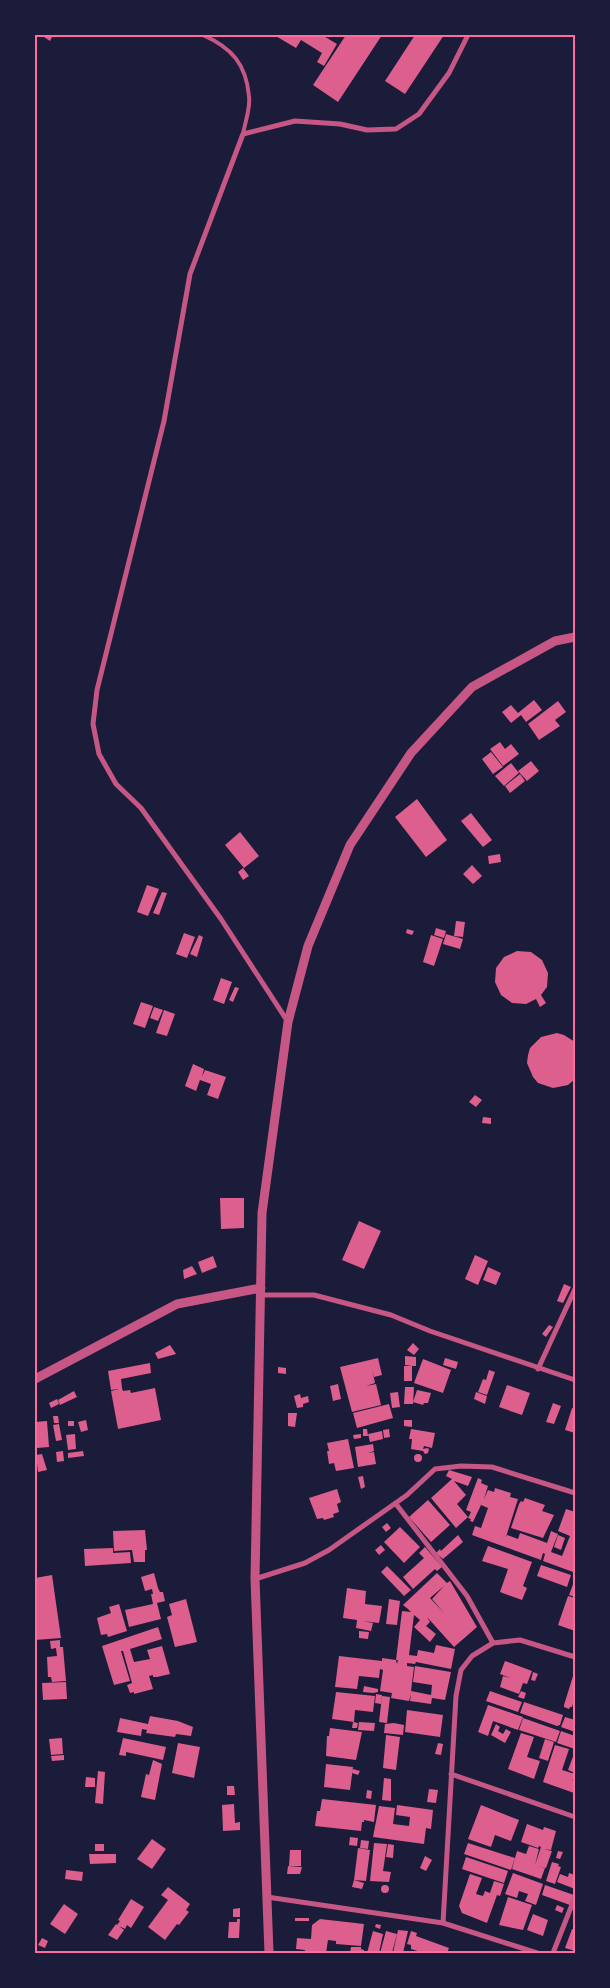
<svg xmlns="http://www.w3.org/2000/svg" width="610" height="1988" font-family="Literata,serif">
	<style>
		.building { fill: #dd5f8e; fill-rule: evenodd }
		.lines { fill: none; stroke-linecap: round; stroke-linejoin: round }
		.service { stroke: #c65784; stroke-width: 4 }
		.minor { stroke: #c65784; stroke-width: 5 }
		.tertiary { stroke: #c65784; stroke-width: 9 }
		.neatline { fill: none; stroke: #ff6b9d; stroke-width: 2 }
	</style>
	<rect width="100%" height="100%" fill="#1b1b3a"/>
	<path class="building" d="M41 35H53L50 41Z
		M274 35H322L337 44 324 66 317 62 322 53 301 40 296 48Z
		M346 35H382L338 102 313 85Z
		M415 35H444L405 94 385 81Z
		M534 700 542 710 526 722 521 715 511 723 502 712 511 705 518 713Z
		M558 701 566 712 555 720 560 726 539 740 528 724Z
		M500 742 505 749 511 744 519 754 503 766 490 749Z
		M491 752 503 767 493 774 482 759Z
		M531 761 539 771 527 781 518 771Z
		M511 763 519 773 504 786 495 776Z
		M520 774 525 781 510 793 505 786Z
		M417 799 447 840 426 857 395 817Z
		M471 813 492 840 483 847 461 821Z
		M240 832 259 856 244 868 225 845Z
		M500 854 501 862 489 864 488 856Z
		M472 865 482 876 473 884 463 874Z
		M243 868 249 876 243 880 238 872Z
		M147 885 159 889 148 916 137 912Z
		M162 892 167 893 159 915 153 913Z
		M456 921 465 922 463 937 454 936Z
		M436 928 446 931 444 938 434 935Z
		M407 929 414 931 412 935 406 933Z
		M184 933 195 937 187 958 176 954Z
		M446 934 463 939 460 949 443 944Z
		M199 935 203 937 197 957 190 954Z
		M431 935 443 939 434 966 423 962Z
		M517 951 531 952 542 960 548 973 547 987 541 995 546 1003 540 1007 536 999 526 1004 512 1003 501 995 495 982 496 968 504 957Z
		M221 978 232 982 224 1004 213 1000Z
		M235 987 239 988 233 1002 229 1000Z
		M141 1002 153 1006 145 1028 133 1024Z
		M154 1007 163 1010 158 1021 150 1018Z
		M164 1010 175 1014 167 1036 156 1033Z
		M557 1033 564 1035 575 1042V1079L568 1085 553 1088 538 1083 533 1077 527 1063 528 1055 530 1048 541 1037Z
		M193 1064 204 1069 202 1077 205 1070 226 1077 218 1099 207 1095 211 1084 200 1080 196 1091 185 1086Z
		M475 1095 482 1100 476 1107 469 1102Z
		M483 1117 491 1118V1124L482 1123Z
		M220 1198H244V1228L221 1229Z
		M359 1221 381 1231 364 1269 342 1260Z
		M475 1255 488 1261 478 1285 465 1279Z
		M213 1256 217 1267 202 1273 198 1262Z
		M192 1266 197 1274 184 1279 183 1270Z
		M488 1267 501 1273 496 1285 483 1280Z
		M564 1284 571 1287 563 1303 557 1301Z
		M549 1325 553 1327 546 1337 542 1334Z
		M413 1343 419 1349 414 1355 407 1350Z
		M170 1345 176 1354 158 1359 155 1353Z
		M405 1356 416 1357V1366H412V1381H404V1366H412L405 1365Z
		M378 1358 382 1375 374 1377 372 1369 375 1383 366 1386 376 1384 381 1405 352 1412 340 1367Z
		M445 1358 458 1362 456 1369 443 1365Z
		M423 1359 451 1370 443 1393 414 1383Z
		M150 1363 151 1373 121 1379 122 1388 123 1391 130 1390 131 1393 155 1388 161 1420 118 1429 111 1391 119 1389 111 1390 108 1371Z
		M278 1367 286 1368V1374L278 1373Z
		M489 1370 495 1372 487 1395 478 1392 483 1379 486 1380Z
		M338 1384 341 1399 333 1401 330 1386Z
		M507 1385 530 1393 522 1415 499 1407Z
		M405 1387H414L413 1404H404Z
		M417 1390 431 1393 428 1403H424L423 1405 413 1402Z
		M74 1391 77 1397 60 1405 58 1400Z
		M398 1392 400 1407 392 1408 390 1393Z
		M476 1392 487 1396 485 1404 474 1399Z
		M300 1394 301 1398 308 1396 309 1402 303 1404V1407L297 1408 294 1396Z
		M57 1399 59 1404 51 1408 49 1403Z
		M553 1403 561 1406 554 1424 546 1422Z
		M389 1404 393 1418 357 1428 353 1413Z
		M572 1408 575 1409V1433L565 1430Z
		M288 1413H297L295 1427 288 1426Z
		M53 1416H58L59 1423H54Z
		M86 1420 88 1430 81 1432 78 1422Z
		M404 1420H412V1427L404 1426Z
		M47 1421 49 1447 37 1448 35 1422Z
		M68 1421H74V1426H68Z
		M59 1424 62 1440 56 1441 53 1425Z
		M363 1429H367L368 1436H363Z
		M389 1429 390 1437 384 1438 383 1430Z
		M411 1429 435 1433 432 1448 424 1446 423 1449 427 1448 429 1449 428 1453 425 1454 423 1451 411 1449 412 1439H409Z
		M382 1431 383 1439 370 1442 368 1434Z
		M75 1434 76 1449 68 1450 66 1435Z
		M361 1434V1438L354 1439 353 1435Z
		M348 1439 354 1468 336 1471 334 1463 329 1464 327 1451H329L327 1443Z
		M373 1444 374 1451 368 1453 374 1452 376 1464 358 1467 355 1447Z
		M63 1451 64 1461 57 1462 56 1452Z
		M83 1451 84 1456 68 1458V1453Z
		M414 1458a4 4 0 1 1 8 0a4 4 0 1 1-8 0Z
		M42 1454 47 1470 38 1472 36 1455Z
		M449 1470 472 1477 468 1486 454 1481 466 1495 457 1504 468 1517 456 1528 431 1498 452 1479 446 1476Z
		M363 1476 365 1487 361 1489 358 1477Z
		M478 1478 482 1480 481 1483 488 1486 484 1499 488 1490 494 1492 495 1488 511 1493 510 1497 518 1499 506 1537 507 1535 518 1539 520 1533 547 1543 551 1531 558 1534 551 1552 562 1556 570 1536 558 1531 566 1509 575 1512V1565L573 1572 543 1561 545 1554 543 1553 541 1560 472 1535 475 1526 481 1528 488 1508 481 1505 473 1522 470 1521 471 1519 468 1518 471 1512 466 1510Z
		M337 1489 341 1502 337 1504 339 1512 333 1514 334 1517 324 1520 323 1518 317 1519 309 1498Z
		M525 1498 545 1505 542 1511 554 1515 543 1538 511 1528 519 1504 521 1501 523 1502Z
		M428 1500 450 1525 431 1542 409 1517Z
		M387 1523 391 1528 386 1532 382 1527Z
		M400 1527 420 1547 404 1563 384 1542Z
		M145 1530 147 1550H145V1562H134L132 1550 114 1551 113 1531Z
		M458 1535 463 1542 443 1559 436 1553 440 1549 441 1551Z
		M558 1535 565 1538 561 1550 554 1547Z
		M381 1545 385 1550 379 1555 375 1550Z
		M488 1546 532 1562 523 1586 527 1588 522 1600 500 1592 508 1569 482 1561Z
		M425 1547 442 1567 437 1571 435 1569 413 1589 403 1577 424 1558 419 1553Z
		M113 1548V1553L130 1552 131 1563 85 1566 84 1549Z
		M541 1565 571 1575 567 1587 537 1576Z
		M387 1566 411 1590 404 1596 381 1572Z
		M154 1573 158 1588 160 1592H163L165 1601 157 1603 161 1619 129 1627 125 1610 153 1604 151 1594H153L152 1589 145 1591 141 1577Z
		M437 1573 447 1583 450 1581 477 1627 454 1647 427 1617 430 1622 426 1626 436 1634 430 1642 414 1627 420 1620 414 1615 409 1655 417 1656 418 1650 434 1653 436 1645 455 1649 451 1669 416 1662 415 1664 407 1663V1666L414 1667 411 1691 431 1695 432 1685 413 1682 415 1666 451 1672 445 1700 432 1698 431 1704 410 1701 411 1694 409 1701 391 1698 392 1693 380 1691 383 1670 380 1669 379 1678 359 1676 357 1689 335 1687 339 1656 382 1661V1658L396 1660 397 1664 398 1660H396L402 1611 411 1612 408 1609 415 1603 408 1609 403 1605ZM444 1586 432 1599 445 1614 430 1598Z
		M52 1575 61 1638 35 1640V1619H37L35 1578Z
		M575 1579V1597L569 1595Z
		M347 1588 366 1591 365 1604 382 1606 379 1623 363 1621 373 1623 371 1631 356 1628 357 1620 343 1618Z
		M568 1596 575 1598V1631L558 1625Z
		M186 1599 197 1642 175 1647 167 1617 172 1615 169 1604Z
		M389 1599 400 1601 397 1625 386 1624Z
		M119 1604 127 1631 108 1637 107 1634 101 1635 97 1618 111 1613 109 1607Z
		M158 1627 162 1639 130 1649 134 1662 150 1659 147 1650 162 1646 170 1674 157 1677H153V1675L149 1676 153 1689 134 1694V1692L130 1693 127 1685 132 1683 123 1651H121L130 1681 114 1685 102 1646Z
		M359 1631 369 1632 368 1639 359 1638Z
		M60 1640V1647H63L66 1681 52 1682 51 1677H48L47 1657 57 1656 56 1648 51 1649 50 1641Z
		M505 1661 532 1671 527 1684 523 1683 519 1694 500 1687 503 1676 511 1678 500 1674Z
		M533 1672 538 1674 535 1681 531 1680Z
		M573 1676H575V1697L572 1707H570L569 1709 564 1707V1705Z
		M66 1682 67 1699 43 1700 42 1683Z
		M364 1686 378 1689V1692L373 1693 363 1692Z
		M490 1691 522 1702 518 1712 486 1701Z
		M521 1691 526 1693 524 1699 518 1697Z
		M336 1692 375 1696 373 1712 355 1710 354 1722 332 1719Z
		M376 1694 382 1695 381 1704 375 1703Z
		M382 1696 390 1697 387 1723 379 1722Z
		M524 1702 563 1715 560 1725 557 1726 520 1713Z
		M488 1705 523 1717 518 1730 493 1721 488 1736 478 1732Z
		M407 1710 443 1715 440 1737 405 1732Z
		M150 1716 178 1721 193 1727 191 1736 176 1734 175 1737 146 1733 147 1730 142 1729 141 1736 117 1732 120 1718 148 1724Z
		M565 1717 575 1720V1732L561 1727Z
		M523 1718 560 1731 556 1742 519 1730Z
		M353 1722 358 1723 357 1728H352Z
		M359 1722 375 1723 374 1731 358 1730Z
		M394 1723 404 1725 403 1735 384 1733 385 1724Z
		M496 1724 500 1727 498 1731 503 1734 506 1729 511 1732 505 1743 491 1735Z
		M330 1728 362 1732 356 1760 326 1756 327 1736H329Z
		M561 1731 575 1736V1749L557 1743Z
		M521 1733 534 1737 527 1757 540 1761 534 1779 508 1769Z
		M386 1735 400 1737 396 1770 383 1768Z
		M62 1738 63 1754 51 1755 49 1739Z
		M123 1738 166 1747 163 1760 126 1752V1756L119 1755Z
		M545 1739 554 1742 548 1761 539 1758Z
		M178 1743 200 1747 194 1778 172 1773Z
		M438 1743 443 1744 441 1755 435 1754Z
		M555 1745 569 1749 562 1770 575 1774 572 1781 575 1777 574 1793 543 1782Z
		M575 1751V1773L568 1770Z
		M64 1755V1760L52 1761 51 1756Z
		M153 1760 162 1764 155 1800 141 1797 146 1774 149 1775Z
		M326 1764 353 1767 350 1790 324 1787Z
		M353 1769 360 1771 358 1775 352 1773Z
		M98 1771 105 1772 103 1804 95 1803Z
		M86 1777 95 1778V1787H85Z
		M384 1778 391 1779V1801L382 1800Z
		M227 1786H234L235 1795H227Z
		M429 1789 438 1790 436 1803 427 1802Z
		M367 1790 372 1791 371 1799 366 1798Z
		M322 1799 376 1805 374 1822 364 1820V1822H362L361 1831 315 1826 317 1811H320Z
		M234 1804 235 1823 240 1822V1830L223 1831 222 1805Z
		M397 1805 433 1810 431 1829 426 1828 424 1844 373 1837 379 1806 395 1808 393 1824 409 1826 410 1817 396 1815Z
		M481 1805 519 1820 511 1841 495 1835 491 1847 468 1839Z
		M527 1824 543 1830 544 1827 556 1831 551 1850 544 1849 552 1851 546 1868 537 1866 545 1868 541 1879 512 1869 517 1851 526 1854 529 1846 539 1849 535 1865 541 1847 539 1846 538 1848 521 1842Z
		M350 1837 358 1838 357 1846 349 1845Z
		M152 1839 166 1849 152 1869 137 1859Z
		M361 1840 369 1841 368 1849 360 1848Z
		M374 1843 387 1844 383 1871 391 1872 389 1882 370 1881Z
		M468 1843 515 1858 511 1870 464 1854Z
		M95 1844H104V1851H95Z
		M388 1844 394 1845 393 1858 386 1857Z
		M358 1848 370 1850 366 1881 354 1880Z
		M290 1850H301V1866H289Z
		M558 1851 563 1852 560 1859 556 1858Z
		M89 1854H116V1863L90 1864Z
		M425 1856 432 1860 426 1871 420 1868Z
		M466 1857 508 1871 504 1883 462 1869Z
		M552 1862 559 1864 558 1866 561 1867 555 1884 546 1881Z
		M288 1866 302 1867 300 1874H287Z
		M66 1870 83 1872 82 1881 65 1879Z
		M513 1873 543 1884 536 1905 525 1901 528 1894 519 1891 517 1898 505 1894Z
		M569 1873 575 1875V1889L557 1882 560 1874 568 1877Z
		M470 1874 482 1878 476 1894 483 1896 485 1891 490 1893 494 1881 504 1884 500 1896 497 1895 487 1923 462 1913 459 1906Z
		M354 1880 364 1883 362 1889 352 1887Z
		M545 1885 574 1895 570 1905 542 1895Z
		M381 1889a4 4 0 1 1 8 0a4 4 0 1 1-8 0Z
		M168 1887 190 1904 186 1910 189 1912 179 1925 177 1924 165 1940 148 1927 168 1900 161 1895Z
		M508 1897 532 1905 523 1930 499 1925Z
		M131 1899 144 1907 131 1928 127 1925 125 1929 119 1926 124 1930 117 1940 108 1935 116 1924 117 1925 120 1921 118 1920Z
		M64 1904 78 1914 65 1934 50 1924Z
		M557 1905 564 1908 562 1913 555 1910Z
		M240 1908V1917H233V1909Z
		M533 1914 548 1920 543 1936 527 1930Z
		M295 1918H309V1921H295Z
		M237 1919H240L239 1938H228L229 1922H237Z
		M320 1919 364 1924 361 1946 336 1944V1941L328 1940 326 1953H304L305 1950 296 1949 297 1938 311 1939 312 1925Z
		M376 1924 381 1925 380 1929 375 1927Z
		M572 1929 575 1930V1951L565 1948Z
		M398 1930 408 1931 403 1953H393Z
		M373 1931 383 1934 379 1953H367Z
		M386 1931 397 1934 392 1953H380Z
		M411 1931 417 1933 416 1936 449 1948 447 1953H424L411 1949V1945L407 1944Z
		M42 1938 48 1941 45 1948 38 1945Z
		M351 1947H361V1949L364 1950V1953H350Z"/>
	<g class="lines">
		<path class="service" d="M203 35C232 48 246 64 249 96 251 107 245 122 243 134"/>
		<path class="minor" d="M288 1022 221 919 141 808 116 784 99 754 93 724 97 690 164 421 190 274 243 134 295 121 340 124 367 130 396 129 419 114 449 73 468 35
			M261 1295H314L391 1315 430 1331 575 1380
			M538 1369 575 1289
			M396 1504 467 1596 493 1643
			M255 1579 305 1563 329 1550 407 1495 435 1469 461 1466 492 1467 575 1493
			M451 1774 575 1817
			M267 1897 443 1923 537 1953
			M443 1923 456 1696 461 1670 472 1656 493 1643 520 1640 575 1657
			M553 1953 575 1897"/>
		<path class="tertiary" d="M35 1379 177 1304 261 1288
			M269 1953 255 1579 262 1213 288 1022 308 946 350 845 411 753 472 687 555 641 575 637"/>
	</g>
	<rect width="610" height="1988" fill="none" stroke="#1b1b3a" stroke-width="72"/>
	<rect x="36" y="36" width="538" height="1916" class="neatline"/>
</svg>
